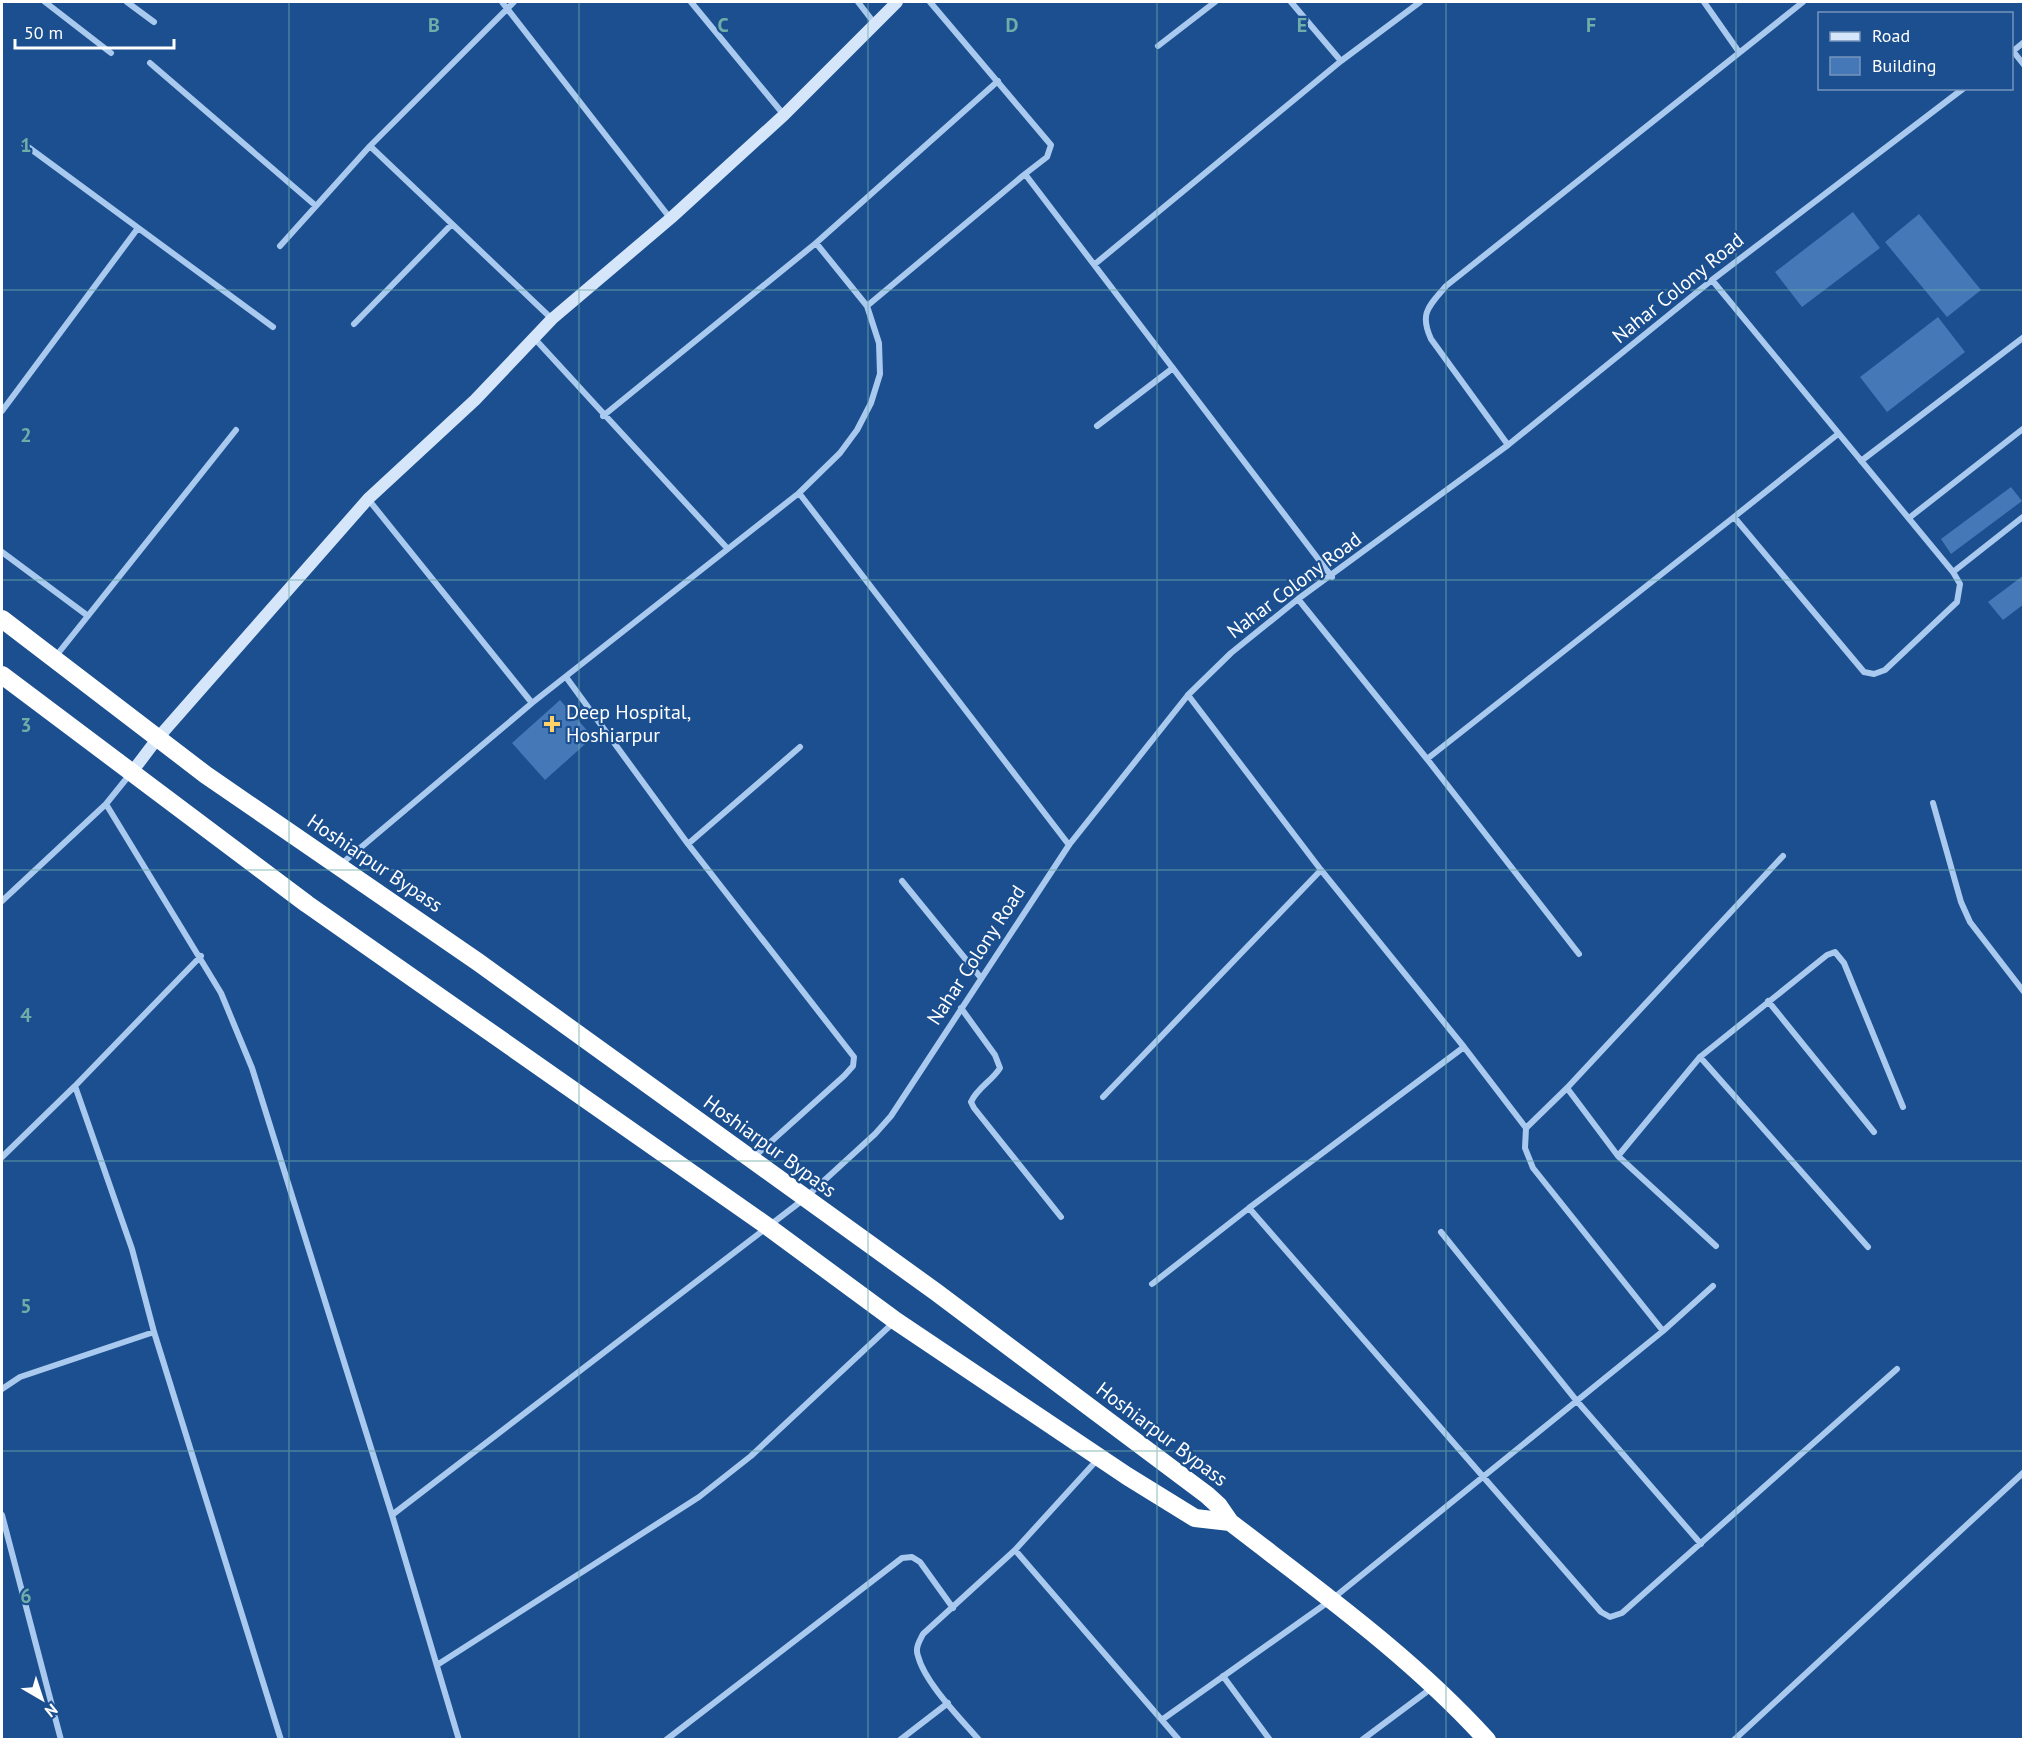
<svg xmlns="http://www.w3.org/2000/svg" width="2025" height="1741" font-family="'PT Sans',sans-serif">
	<style>
		.building { fill: #4478b7 }
		.lines { fill: none; stroke-linecap: round; stroke-linejoin: round }
		.street { stroke: #a9c9ee; stroke-width: 6 }
		.secondary { stroke: #d6e6fa; stroke-width: 12 }
		.highway { stroke: #fff; stroke-width: 18 }
		.grid { fill: none; stroke: #6fada8; stroke-width: 1.5; stroke-opacity: 0.55 }
		.poi-dot { fill: #ffd166; stroke: #1b4f8f; stroke-width: 2 }
		.labels { text-anchor: middle; stroke-width: 4.5; stroke-linejoin: round; paint-order: stroke }
		.street-label { font-size: 20px; fill: #fff; stroke: #1b4f8f }
		.poi-label { font-size: 20px; fill: #fff; stroke: #1b4f8f; text-anchor: start }
		.grid-label { font-size: 20px; text-anchor: middle; font-weight: bold; fill: #6fada8; stroke: #1b4f8f; stroke-width: 4.5; stroke-linejoin: round; paint-order: stroke }
	</style>
	<rect width="100%" height="100%" fill="#1b4f8f"/>
	<path class="building" d="M1853 212 1880 248 1802 307 1775 272Z
		M1919 214 1981 290 1947 317 1885 242Z
		M1938 317 1965 352 1887 412 1860 377Z
		M2011 487 2022 501 1951 554 1941 539Z
		M2024 575V604L2003 620 1988 602Z
		M560 700 593 737 545 780 512 743Z"/>
	<g class="lines">
		<path class="street" d="M45 2 111 53
			M127 2 154 22
			M502 2 670 218
			M691 2 784 115
			M858 2 875 24
			M930 2 1051 145 1047 157 1025 174 1332 577
			M1291 2 1341 61
			M1704 2 1739 52
			M1158 46 1215 2
			M2013 51 2024 65
			M2012 52 2024 42
			M150 63 316 206
			M24 144 273 327
			M370 146 552 319
			M280 246 370 146 514 2
			M1095 264 1341 61 1420 2
			M867 306 1025 174
			M354 324 452 224
			M535 339 727 548
			M2 411 138 228
			M603 416 816 243 998 81
			M1097 426 1173 368
			M1508 445 1431 339C1419 313 1429 306 1446 286L1803 2
			M1861 461 2024 337
			M799 493 1069 845
			M368 499 532 703
			M1734 517 1838 434
			M1909 518 2024 428
			M2 552 88 616
			M1953 572 2024 516
			M1298 599 1427 759 1579 954
			M56 656 236 430
			M566 677 688 844 854 1057 853 1066 844 1076 754 1157
			M1188 695 1321 870 1464 1047 1526 1128 1525 1148 1533 1168 1663 1331
			M1427 759 1734 517 1864 672 1874 674 1885 670 1957 602 1960 584 1953 572 1712 280
			M1933 803 1961 902 1970 922 2024 992
			M106 804 221 993 252 1068 392 1515 459 1740
			M688 844 800 747
			M340 865 532 703 799 493 840 453 857 430 871 403 880 374 879 343 867 306 816 243
			M902 881 981 978
			M2 901 106 804 131 773
			M1768 1001 1874 1132
			M961 1008 995 1055 1000 1068C992 1081 977 1088 971 1102L974 1108 1061 1217
			M1464 1047 1249 1208 1601 1612 1610 1617 1622 1613 1897 1369
			M75 1086 201 956
			M1567 1088 1618 1156 1716 1246
			M1103 1097 1321 870
			M1526 1128 1567 1088 1783 856
			M1618 1156 1700 1057
			M2 1157 75 1086 132 1249 154 1332 281 1740
			M1441 1232 1576 1400 1701 1544
			M1868 1247 1700 1057 1827 955 1835 952 1844 963 1903 1107
			M1152 1284 1249 1208
			M2 1389 20 1377 154 1332
			M2 1515 61 1740
			M392 1515 804 1199 875 1134 891 1116 1069 845 1188 695 1231 653 1298 599 1508 445 1712 280 1964 88
			M1015 1550 1179 1740
			M437 1665 699 1497 751 1456 893 1323
			M1223 1676 1270 1740
			M1163 1719 1331 1600 1663 1331 1713 1286
			M666 1740 902 1558 912 1557 920 1562 953 1608
			M900 1740 948 1703
			M979 1740C960 1718 925 1683 918 1656 915 1648 919 1642 923 1634L1015 1550 1097 1460
			M1362 1740 1433 1687
			M1734 1740 2024 1472"/>
		<path class="secondary" d="M132 772 157 739 368 499 475 400 552 319 671 218 784 115 897 2"/>
		<path class="highway" d="M2 619 206 775 478 962 936 1292 1207 1495 1219 1506 1230 1522C1318 1590 1412 1657 1487 1740
			M2 675 307 904 767 1226 896 1321 1127 1476 1195 1518 1230 1522"/>
	</g>
	<path class="grid" d="M289 2V1740M579 2V1740M868 2V1740M1157 2V1740M1446 2V1740M1736 2V1740M2 290H2024M2 580H2024M2 870H2024M2 1161H2024M2 1451H2024"/>
	<path class="poi-dot" d="M549 715h6v6h6v6h-6v6h-6v-6h-6v-6h6z"/>
	<g class="labels">
		<g class="street-label">
			<text transform="translate(1678 288) rotate(-39)" y="7">Nahar Colony Road</text>
			<text transform="translate(1294 585) rotate(-37)" y="7">Nahar Colony Road</text>
			<text transform="translate(375 863) rotate(34)" y="7">Hoshiarpur Bypass</text>
			<text transform="translate(976 955) rotate(-57)" y="7">Nahar Colony Road</text>
			<text transform="translate(770 1146) rotate(36)" y="7">Hoshiarpur Bypass</text>
			<text transform="translate(1162 1434) rotate(37)" y="7">Hoshiarpur Bypass</text>
		</g>
		<g class="poi-label">
			<text x="566" y="719">Deep Hospital,<tspan x="566" dy="23">Hoshiarpur</tspan></text>
		</g>
	</g>
	<g class="grid-label">
		<text x="434" y="32">B</text>
		<text x="723" y="32">C</text>
		<text x="1012" y="32">D</text>
		<text x="1302" y="32">E</text>
		<text x="1591" y="32">F</text>
		<text x="26" y="152">1</text>
		<text x="26" y="442">2</text>
		<text x="26" y="732">3</text>
		<text x="26" y="1022">4</text>
		<text x="26" y="1313">5</text>
		<text x="26" y="1603">6</text>
	</g>
	<rect width="2025" height="1741" fill="none" stroke="#ffffff" stroke-width="6"/>
	<rect x="1818" y="12" width="195" height="78" fill="#1b4f8f" stroke="#7695bc" stroke-width="1.5"/>
	<rect x="1830" y="32" width="30" height="9" fill="#d6e6fa" stroke="#7695bc" stroke-width="1.5"/>
	<text x="1872" y="42" font-size="18" fill="#ffffff">Road</text>
	<rect x="1830" y="57" width="30" height="18" fill="#4478b7" stroke="#7695bc" stroke-width="1.5"/>
	<text x="1872" y="72" font-size="18" fill="#ffffff">Building</text>
	<g transform="translate(42 1699) rotate(141)" stroke="#1b4f8f" stroke-width="4.5" paint-order="stroke">
	<path d="M0-4.5L10 22L0 15L-10 22Z" fill="#ffffff"/>
	<text y="-9" font-size="16" font-weight="bold" text-anchor="middle" fill="#ffffff">N</text>
	</g>
	<path d="M15 39v9h159v-9" fill="none" stroke="#ffffff" stroke-width="3"/>
	<text x="24" y="39" font-size="18" fill="#ffffff" stroke="#1b4f8f" stroke-width="4.5" paint-order="stroke">50 m</text>
</svg>
